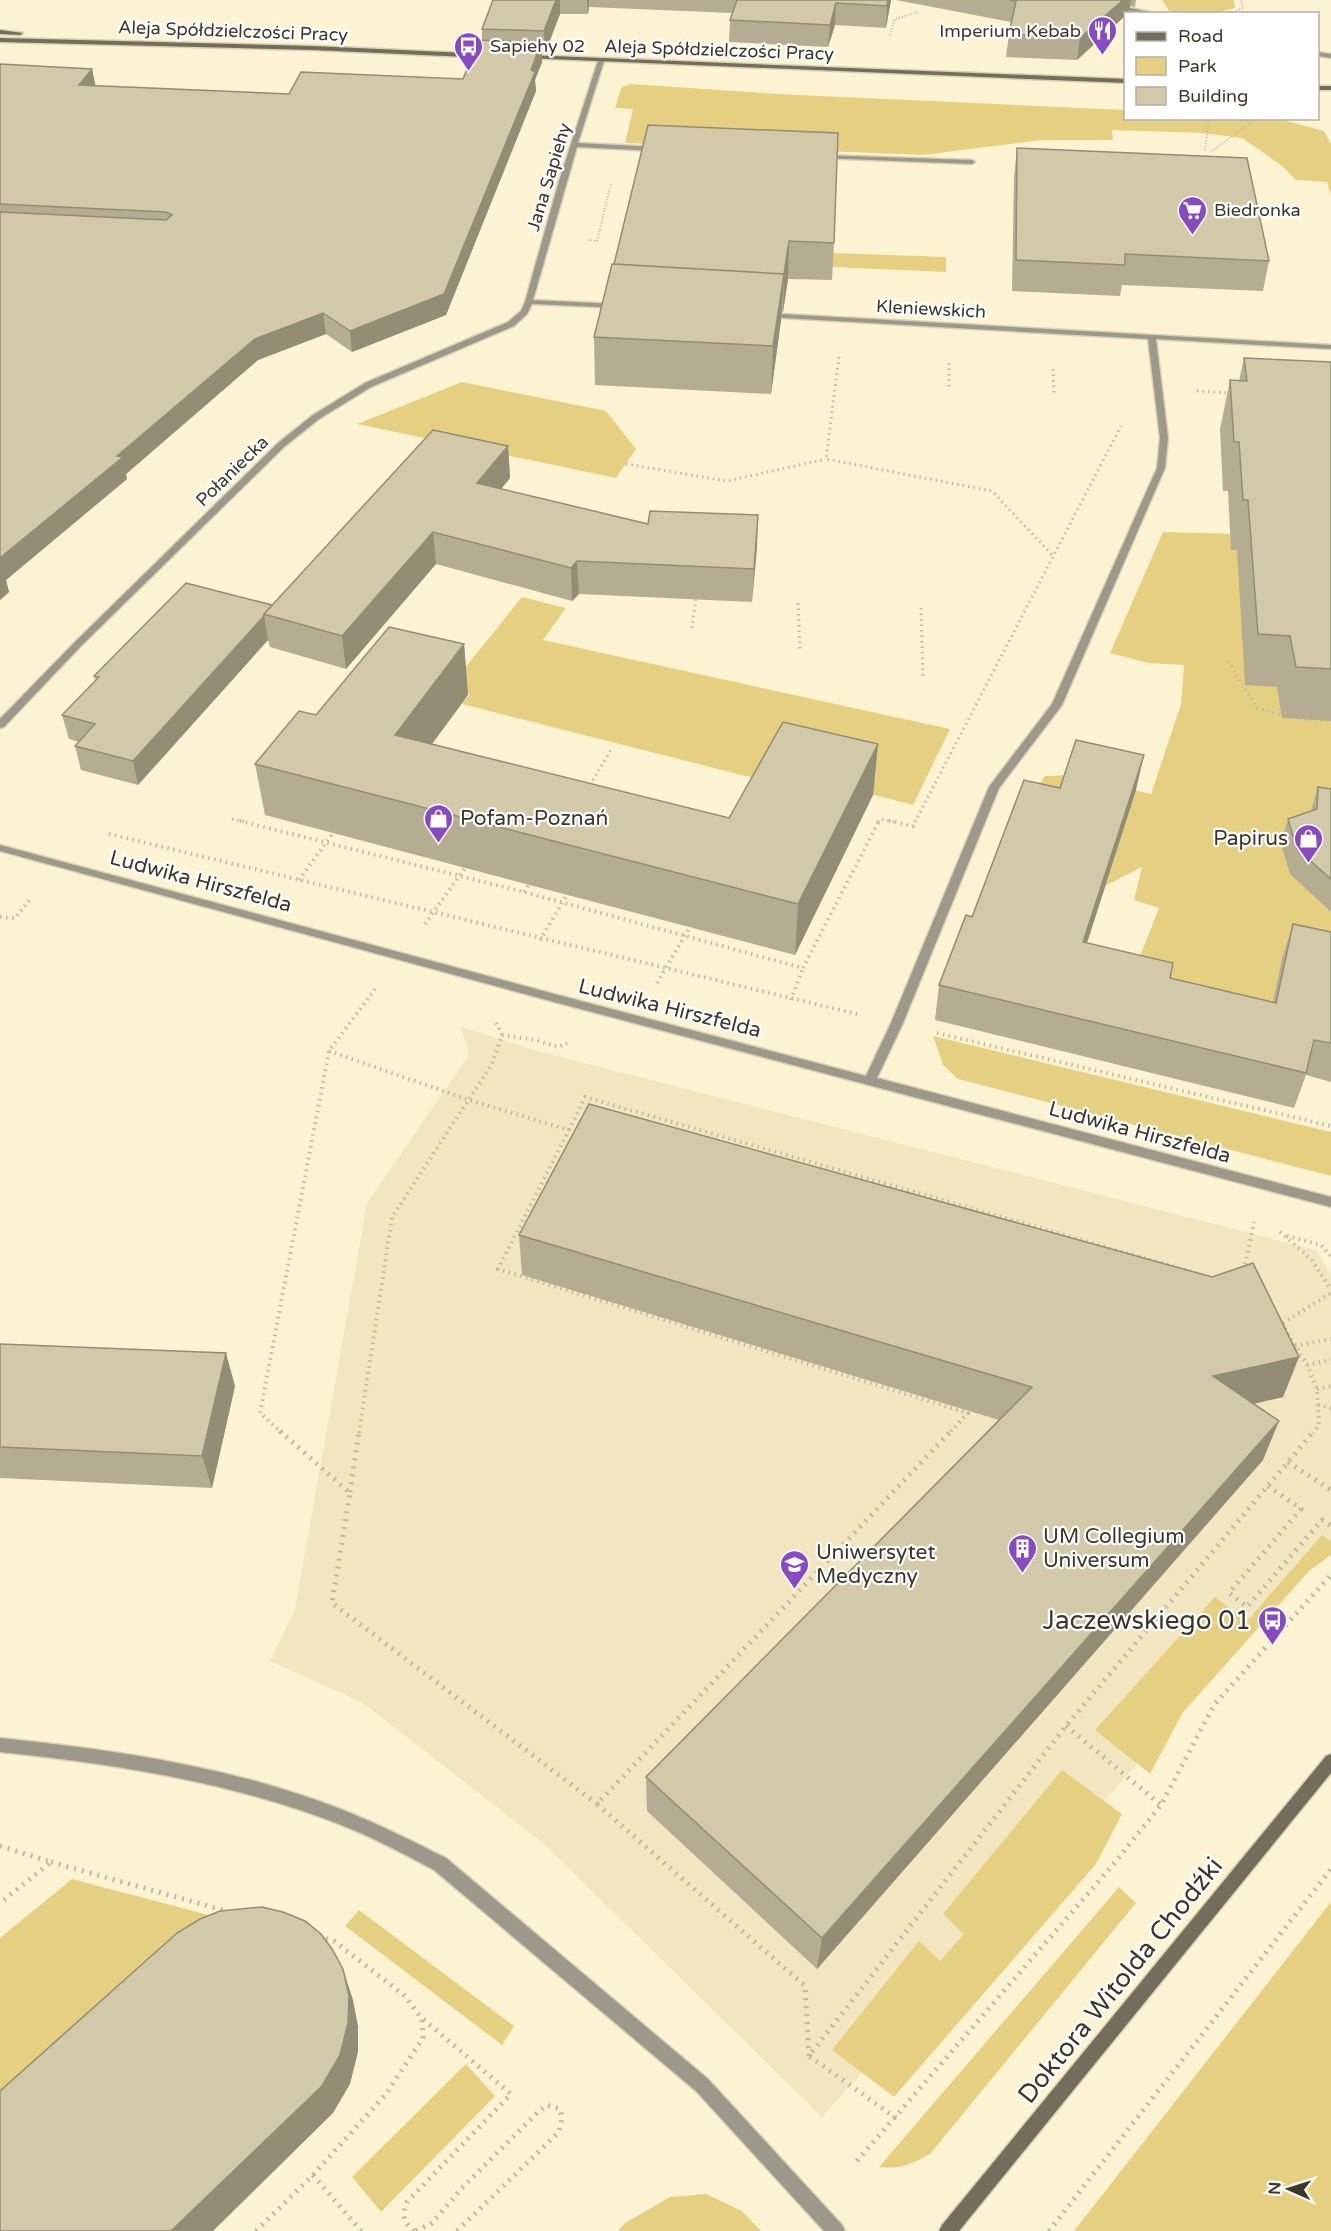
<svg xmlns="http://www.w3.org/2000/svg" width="1331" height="2231" font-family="'Varela Round',sans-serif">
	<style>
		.built { fill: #f1e6bf }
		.green { fill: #e5d082 }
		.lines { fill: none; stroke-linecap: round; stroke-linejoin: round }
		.lane-casing { stroke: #d9d1b4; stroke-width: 3 }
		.street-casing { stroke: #d9d1b4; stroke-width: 3 }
		.secondary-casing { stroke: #d9d1b4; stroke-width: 3 }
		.path-far3 { stroke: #c0b99e; stroke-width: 2; stroke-dasharray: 1 2; stroke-linecap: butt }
		.path-far2 { stroke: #c0b99e; stroke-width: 3; stroke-dasharray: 1.5 4; stroke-linecap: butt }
		.path-far1 { stroke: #c0b99e; stroke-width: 4; stroke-dasharray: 1.5 4.5; stroke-linecap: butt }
		.path { stroke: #c0b99e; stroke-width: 5; stroke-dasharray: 2 6; stroke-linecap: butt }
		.lane { fill: #9c998b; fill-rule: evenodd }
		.street { fill: #9c998b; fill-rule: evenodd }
		.secondary { fill: #736e5b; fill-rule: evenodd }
		.wall { fill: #b5ad91 }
		.shaded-wall { fill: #938d76 }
		.building { fill: #d2c9a9; stroke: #938d76; stroke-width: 1.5 }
		.labels { text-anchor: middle; stroke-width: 4.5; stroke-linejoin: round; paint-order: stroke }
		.far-street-label { font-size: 18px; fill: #3b382b; stroke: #fff }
		.far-poi-label { font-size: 18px; fill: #3b382b; stroke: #fff; text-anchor: start }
		.poi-label { font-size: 21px; fill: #3b382b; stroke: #fff; text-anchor: start }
		.street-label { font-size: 21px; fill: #3b382b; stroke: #fff }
		.near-poi-label { font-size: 26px; fill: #3b382b; stroke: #fff; text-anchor: end }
		.near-street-label { font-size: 26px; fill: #3b382b; stroke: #fff }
	</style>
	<rect width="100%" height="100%" fill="#fcf3d2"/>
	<path class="built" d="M461 1027 541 1052 1316 1250 1331 1275V1547L822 2117 544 1844 363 1703 270 1661 295 1610 367 1203 469 1055Z"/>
	<path class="green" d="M1162 0H1234L1235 8C1213 15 1191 15 1169 11Z
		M630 84 777 94 1125 110 1126 118 1279 119 1324 131 1331 144V195L1327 182 1296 180 1281 165 1242 138 1202 133 1112 130 1113 140H1042L923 155 625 143 633 109 615 108 621 88Z
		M832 253 946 257V272L832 267Z
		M462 382 606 411 636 449 616 478 357 424Z
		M1163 532 1234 534 1331 706V970L1265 1038 1127 989 1159 908 1134 900 1142 867 1105 886 1018 815 1045 776 1070 775 1151 794 1181 704 1184 665 1148 663 1110 653Z
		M522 597 566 608 543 640 950 729 913 805 780 771 773 783 462 704 470 694 447 690Z
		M933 1036 1331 1132V1176L958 1079 943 1065Z
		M1322 1535 1331 1541V1555L1309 1571 1183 1712 1150 1774 1095 1730 1215 1597 1247 1621Z
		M1062 1770 1122 1814 1096 1864 894 2097 832 2050 919 1941 940 1961 964 1934 943 1914Z
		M72 1879 216 1917 0 2138V1938Z
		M1119 1887 1136 1903 930 2154C912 2164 899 2170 879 2167Z
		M1331 1902V2231H1074Z
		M359 1910 514 2026 502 2045 345 1926Z
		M466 2064 495 2096 381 2212 352 2177Z
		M706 2194 742 2211 761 2231H618L625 2223 670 2197Z"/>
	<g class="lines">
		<defs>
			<path id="lane" d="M1318 52 1331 54V58L1318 56Z
				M0 1738C116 1750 234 1767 343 1810 378 1824 412 1841 446 1858L708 2079 842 2225 845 2231H824L696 2091 434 1870C403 1853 372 1837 339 1824 231 1782 115 1764 0 1752Z"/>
			<path id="street" d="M1078 0H1091L1160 14H1144Z
				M601 59 604 61 578 143 657 147 660 149 657 151 577 147 533 300 617 304 621 306 620 308 532 304 527 314 514 326 371 387 319 419 284 447 81 646 4 727 0 728V719L75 642 278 443 313 415 365 383 508 322 521 311 525 302 559 181 598 61Z
				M819 155 972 160 975 162 972 164 821 158 819 157Z
				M764 313 1331 345V349L1156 339 1168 438 1165 468 1062 705 999 788 903 1023 877 1078 1331 1197V1207L558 1003 0 851V845L558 995 866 1076 891 1023 989 787 1052 704 1157 468 1160 438 1148 339 767 317H764Z"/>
			<path id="secondary" d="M0 30 23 33 20 35 0 34Z
				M0 38 313 46 489 54 492 56 489 58 313 50 0 42Z
				M527 55 1126 79V83L525 58 524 57Z
				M1318 86H1331V90H1318Z
				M1331 1754V1773L959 2231H939L942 2225 1326 1756Z"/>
		</defs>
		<use href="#lane" class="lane-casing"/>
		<use href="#street" class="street-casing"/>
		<use href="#secondary" class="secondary-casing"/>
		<path class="path-far3" d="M1228 14 1243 8 1241 0
			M890 35 895 19 918 12
			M1205 150 1209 118
			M1212 151 1257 118
			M588 240 597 241 611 184"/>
		<path class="path-far2" d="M839 357 826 459 992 491 1054 557
			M949 363V388
			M1053 369 1054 393
			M1197 391 1231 393
			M626 464 727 481 826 459
			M798 603 800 650
			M921 608 923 677
			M692 628 696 597
			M1228 661 1257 708 1286 716
			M1299 719 1331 721
			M590 785 611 750
			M232 819 246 822
			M878 822 880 819 896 822
			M915 822 1121 426"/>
		<path class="path-far1" d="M240 821 524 892 803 968 879 821
			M889 821 913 826 916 821
			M109 834 857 1014
			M299 880 333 833
			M524 892 531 881
			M0 917 15 918 32 897
			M425 924 465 868
			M540 940 567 895
			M657 983 690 927
			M791 1000 803 968
			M937 1033 1331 1126
			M502 1035 535 1040 558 1047 567 1043
			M329 1051 469 1100 569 1130 498 1269 968 1413 949 1433
			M569 1130 585 1097 1217 1279
			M1280 1232 1311 1259 1331 1290
			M1287 1236 1321 1245 1331 1256
			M1244 1270 1254 1222
			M1279 1318 1307 1365 1317 1389 1319 1425 1313 1433
			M1283 1323 1331 1293
			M1295 1346 1331 1339
			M1307 1365 1331 1360
			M1317 1389 1331 1386
			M1318 1405 1331 1408
			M282 1433 260 1413 329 1051 375 989
			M359 1433 392 1217 492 1064 502 1035 496 1023"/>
		<path class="path" d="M280 1431 350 1493 332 1603 597 1804
			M1288 1462 1331 1490
			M1268 1486 1301 1509 1229 1593 1247 1607 1322 1520 1331 1526
			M350 1492 359 1431
			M1066 1726 1161 1805
			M0 1846 51 1862 0 1903
			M51 1862 226 1911
			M809 2056 805 1986 597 1804 951 1431
			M896 2118 809 2056 1066 1726 1314 1431
			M857 2161 1111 1867 1161 1805 1214 1705 1331 1575
			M313 2175 361 2231
			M256 2231 313 2175 386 2094 423 2038 422 2019 405 1996 334 1941 320 1937
			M414 2231C403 2223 402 2214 407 2202L511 2094 423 2019
			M416 2231 432 2223 461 2189 539 2111 547 2105 560 2109 562 2119 559 2132 457 2231
			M1049 2231 1331 1869"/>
		<use href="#lane" class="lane"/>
		<use href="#street" class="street"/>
		<use href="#secondary" class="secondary"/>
	</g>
	<path class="wall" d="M493 0H891L886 28 835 25 828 47 729 42 730 20 732 13 589 7 588 14H560L545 53H542V62L535 80 536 91 446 315 352 352 326 334 258 360 126 474 127 479 6 580 9 592 0 600V64L92 69 95 86 289 94 463 79 482 40V29Z
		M896 0H1136L1135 7 1130 6 1129 13 1125 14V16L1077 60 1006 57 1009 34 1011 22Z
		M648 125 834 243 832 280 788 279 783 312H782L781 320 771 394 595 385 594 337 614 264Z
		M1017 148 1269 261 1263 291 1122 285 1120 296 1012 291 1014 177Z
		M1244 358 1331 362V721L1282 718 1277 687 1245 685 1237 550H1231L1228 491H1223L1220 429 1230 380 1239 381Z
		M508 446 510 478 501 489 648 524 757 547 752 602 579 594 572 601 436 564 346 669 270 647 268 640 138 785 81 770 75 746 79 742 69 739 62 715 96 681 94 676 272 605Z
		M464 644 468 695 432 744 729 818 878 744 873 795 795 955 265 815 255 764 316 715Z
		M1318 787 1331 789V912L1290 874 1281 844 1288 819 1311 811Z
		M1060 788 1136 790 1087 943 1170 978 1273 1002 1282 959 1293 924 1331 932V1082L1306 1075 1294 1108 935 1020 939 985 972 917Z
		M519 1235 1299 1357 1283 1397 1253 1404 1263 1460 817 1969 647 1811 646 1777 999 1420 522 1275Z
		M0 1344 235 1386 212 1488 0 1478Z"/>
	<path class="shaded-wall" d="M556 0H560V14L545 53 544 31Z
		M587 0H589V7L588 14Z
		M888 0H891L886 28 887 6Z
		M1123 0H1131L1129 13 1125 14V16L1077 60 1080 38Z
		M836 3 835 25 828 47 830 25Z
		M541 43 542 62 535 80 536 91 446 315 352 352 350 331 531 70Z
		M92 69 96 88 79 85Z
		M789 241 788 279 783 312 784 274Z
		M784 274 781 320 771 394 773 346Z
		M323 313 326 334 258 360 126 474 127 479 6 580 9 592 0 600V558L117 456 255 339Z
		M508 446 510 478 480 515 477 483Z
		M758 515 757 547 752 602 754 569Z
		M433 532 436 564 346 669 342 636Z
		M577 561 579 594 572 601 571 568Z
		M264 616 268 640 138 785 133 761Z
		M464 644 468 695 401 786 395 735Z
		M878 744 873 795 795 955 798 904Z
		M1144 755 1136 790 1076 977 1083 942Z
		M226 1353 235 1386 212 1488 202 1456Z
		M1299 1357 1283 1397 1199 1416 1213 1376Z
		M1279 1421 1263 1460 817 1969 822 1938Z
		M343 1969 353 2000 358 2026V2052L350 2084 333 2113 213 2231H171Z"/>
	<path class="building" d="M493 0H556L544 31 482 29Z
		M737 0H888L887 6 836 3 830 25 730 20Z
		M1010 0H1123L1080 38 1009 34 1016 1Z
		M479 40 541 43 531 70 535 72 444 294 350 331 323 313 255 339 117 456 123 457 0 558V212L166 220 172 215 166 212 0 204V64L92 69 79 85 289 94 301 72 463 79Z
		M648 125 838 133 834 243 789 241 784 274 614 264Z
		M1017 148 1247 158 1269 261 1125 254V265L1016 260Z
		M612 264 784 274 773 346 594 337Z
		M1244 358 1331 362V669L1296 667 1290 636 1258 634 1248 500H1243L1239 442H1234L1230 380 1247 381Z
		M433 430 508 446 477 483 648 524 650 511 758 515 754 569 577 561 571 568 433 532 342 636 264 614Z
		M186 583 272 605 264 614V616L133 761 75 746 95 724 62 715 99 677 94 676Z
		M389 627 464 644 395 735 729 818 783 722 878 744 798 904 255 764 299 711 316 715Z
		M1076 740 1144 755 1083 942 1173 963 1170 978 1276 1003 1293 924 1331 932V1043L1314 1040 1306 1073 939 985 966 915 972 917 1024 780 1060 788Z
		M1318 787 1331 789V879L1297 849 1288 819 1317 809Z
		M589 1104 1212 1277 1253 1263 1299 1357 1213 1376 1279 1421 822 1938 646 1777 1032 1387 519 1235Z
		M0 1344 226 1353 202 1456 0 1447Z
		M262 1907 283 1912 305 1921 321 1934 332 1949 343 1969 349 1996 348 2023 340 2055 322 2086 171 2231H0V2091L177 1933 200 1919 220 1911Z"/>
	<defs>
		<symbol id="restaurant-pin" viewBox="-11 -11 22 30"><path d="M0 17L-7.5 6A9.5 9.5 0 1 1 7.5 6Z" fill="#874ac0" stroke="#fff"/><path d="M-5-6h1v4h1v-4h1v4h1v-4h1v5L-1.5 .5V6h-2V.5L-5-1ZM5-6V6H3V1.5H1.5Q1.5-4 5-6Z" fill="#fff"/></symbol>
		<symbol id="bus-pin" viewBox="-11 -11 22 30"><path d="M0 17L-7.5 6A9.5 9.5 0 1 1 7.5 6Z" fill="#874ac0" stroke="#fff"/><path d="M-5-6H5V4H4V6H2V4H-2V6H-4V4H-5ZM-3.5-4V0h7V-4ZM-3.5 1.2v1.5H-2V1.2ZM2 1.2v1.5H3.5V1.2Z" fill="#fff"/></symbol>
		<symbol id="supermarket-pin" viewBox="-11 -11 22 30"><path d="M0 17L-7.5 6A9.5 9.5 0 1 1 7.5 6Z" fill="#874ac0" stroke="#fff"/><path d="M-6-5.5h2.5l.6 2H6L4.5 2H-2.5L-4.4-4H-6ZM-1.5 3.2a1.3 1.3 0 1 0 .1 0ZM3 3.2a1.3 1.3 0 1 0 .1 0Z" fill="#fff"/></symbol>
		<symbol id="shop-pin" viewBox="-11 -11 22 30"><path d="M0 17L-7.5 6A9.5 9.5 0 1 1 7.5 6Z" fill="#874ac0" stroke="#fff"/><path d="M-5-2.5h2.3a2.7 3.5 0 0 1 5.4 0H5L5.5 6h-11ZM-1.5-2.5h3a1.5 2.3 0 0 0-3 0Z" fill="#fff"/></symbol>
		<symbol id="building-pin" viewBox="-11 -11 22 30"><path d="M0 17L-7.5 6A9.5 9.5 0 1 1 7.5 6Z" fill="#874ac0" stroke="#fff"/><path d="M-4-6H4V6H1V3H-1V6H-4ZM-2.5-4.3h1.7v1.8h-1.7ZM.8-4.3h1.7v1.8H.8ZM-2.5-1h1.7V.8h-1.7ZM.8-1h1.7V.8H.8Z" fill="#fff"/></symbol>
		<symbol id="university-pin" viewBox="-11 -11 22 30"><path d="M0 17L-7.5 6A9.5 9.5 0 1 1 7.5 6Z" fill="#874ac0" stroke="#fff"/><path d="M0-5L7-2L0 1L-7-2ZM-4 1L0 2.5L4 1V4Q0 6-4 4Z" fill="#fff"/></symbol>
	</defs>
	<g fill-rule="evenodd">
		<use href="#restaurant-pin" x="1086" y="14" width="33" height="45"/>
		<use href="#bus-pin" x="452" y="30" width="33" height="45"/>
		<use href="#supermarket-pin" x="1176" y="194" width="33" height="45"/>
		<use href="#shop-pin" x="422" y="802" width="33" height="45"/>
		<use href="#shop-pin" x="1292" y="822" width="33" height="45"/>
		<use href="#building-pin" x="1006" y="1532" width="33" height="45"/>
		<use href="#university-pin" x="778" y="1548" width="33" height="45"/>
		<use href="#bus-pin" x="1256" y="1604" width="33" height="45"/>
	</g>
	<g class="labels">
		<g class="far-street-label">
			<text transform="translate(233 31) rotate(2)" y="6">Aleja Spółdzielczości Pracy</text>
			<text transform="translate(719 50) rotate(2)" y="6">Aleja Spółdzielczości Pracy</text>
			<text transform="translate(549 177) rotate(-73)" y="6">Jana Sapiehy</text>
			<text transform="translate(931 309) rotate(3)" y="6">Kleniewskich</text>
			<text transform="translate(232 471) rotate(-44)" y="6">Połaniecka</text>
		</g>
		<g class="far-poi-label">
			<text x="1081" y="37" text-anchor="end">Imperium Kebab</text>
			<text x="490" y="52">Sapiehy 02</text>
			<text x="1214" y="216">Biedronka</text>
		</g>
		<g class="poi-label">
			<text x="460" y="825">Pofam-Poznań</text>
			<text x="1288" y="845" text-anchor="end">Papirus</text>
			<text x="1043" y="1543">UM Collegium<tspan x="1043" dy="24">Universum</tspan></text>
			<text x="816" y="1559">Uniwersytet<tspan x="816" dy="24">Medyczny</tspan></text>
		</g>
		<g class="street-label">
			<text transform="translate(201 881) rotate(15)" y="7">Ludwika Hirszfelda</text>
			<text transform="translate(670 1008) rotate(14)" y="7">Ludwika Hirszfelda</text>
			<text transform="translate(1140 1132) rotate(15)" y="7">Ludwika Hirszfelda</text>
		</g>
		<g class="near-poi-label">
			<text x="1251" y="1629">Jaczewskiego 01</text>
		</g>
		<g class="near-street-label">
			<text transform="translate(1120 1980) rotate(-51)" y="9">Doktora Witolda Chodźki</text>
		</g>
	</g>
	<rect x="1124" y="12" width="195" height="108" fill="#ffffff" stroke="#b1afaa" stroke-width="1.5"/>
	<rect x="1136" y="32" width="30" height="9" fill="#736e5b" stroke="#b1afaa" stroke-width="1.5"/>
	<text x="1178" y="42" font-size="18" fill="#3b382b">Road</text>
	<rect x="1136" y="57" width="30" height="18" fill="#e5d082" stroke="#b1afaa" stroke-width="1.5"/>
	<text x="1178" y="72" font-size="18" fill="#3b382b">Park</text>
	<rect x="1136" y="87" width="30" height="18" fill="#d2c9a9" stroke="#b1afaa" stroke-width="1.5"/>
	<text x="1178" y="102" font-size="18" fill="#3b382b">Building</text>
	<g transform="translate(1289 2189) rotate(273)" stroke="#ffffff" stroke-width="4.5" paint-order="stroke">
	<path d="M0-4.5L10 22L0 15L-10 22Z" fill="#3b382b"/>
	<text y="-9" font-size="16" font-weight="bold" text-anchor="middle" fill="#3b382b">N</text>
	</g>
</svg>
